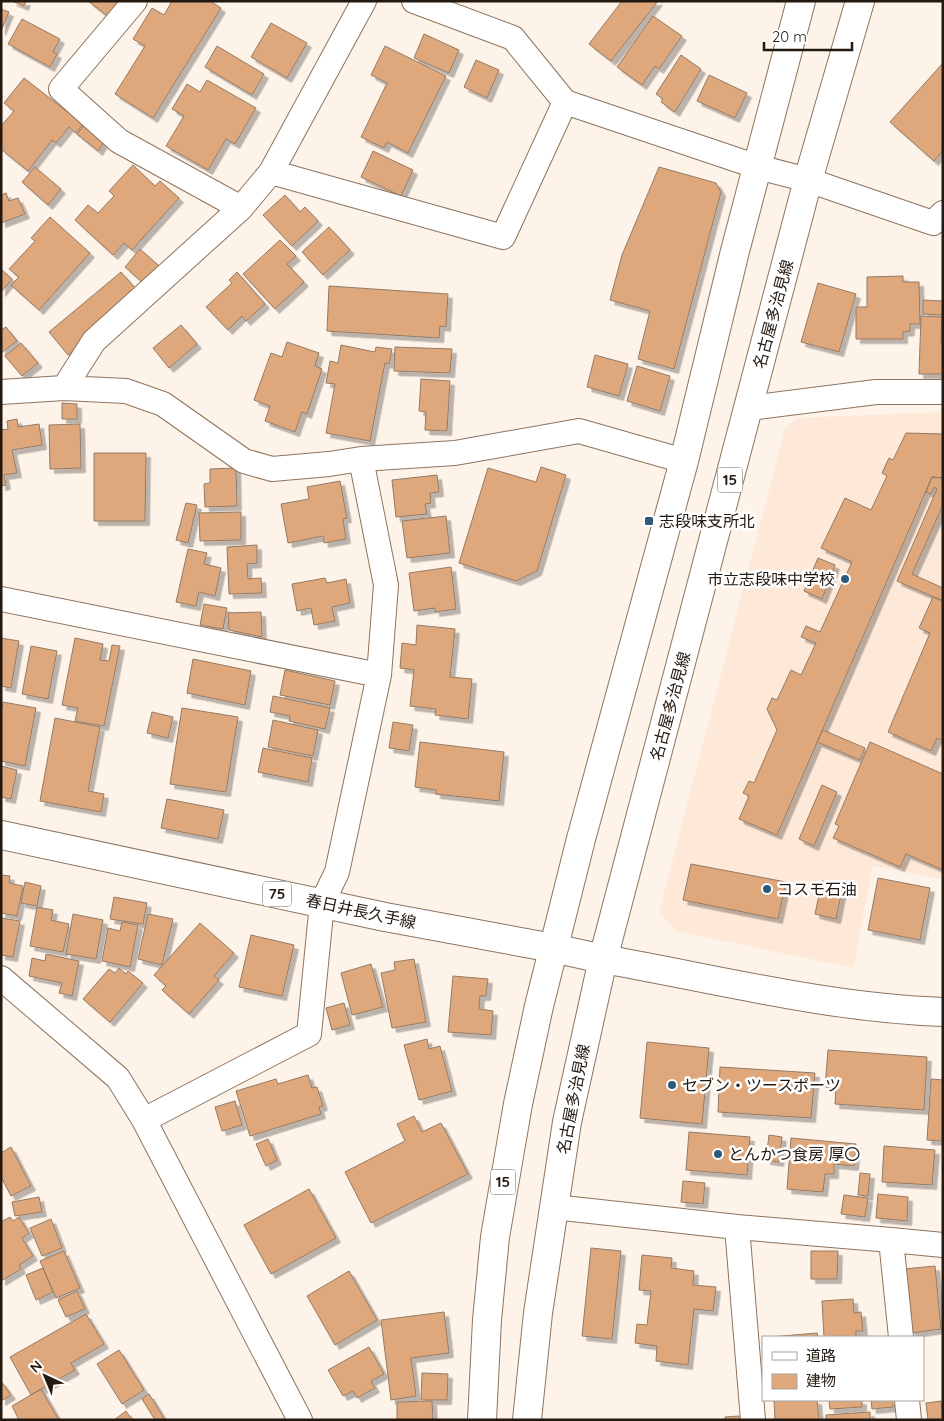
<svg xmlns="http://www.w3.org/2000/svg" width="944" height="1421" font-family="Quicksand,'Noto Sans JP',sans-serif">
	<style>
		.built { fill: #fee8d7 }
		.building { fill: #dea87b; stroke: #947a64; filter: url(#shadow) }
		.lines { fill: none; stroke-linecap: round; stroke-linejoin: round }
		.street-casing { stroke: #8e745f; stroke-width: 26 }
		.secondary-casing { stroke: #8e745f; stroke-width: 30 }
		.primary-casing { stroke: #8e745f; stroke-width: 30 }
		.street { stroke: #fff; stroke-width: 24 }
		.secondary { stroke: #fff; stroke-width: 28 }
		.primary { stroke: #fff; stroke-width: 28 }
		.poi-dot { fill: #2d5a7a; stroke: #fff; stroke-width: 2 }
		.labels { text-anchor: middle; stroke-width: 5; stroke-linejoin: round; paint-order: stroke }
		.shield { fill: #fff; stroke: #655e58; stroke-width: 1 }
		.shield-label { font-size: 15px; font-weight: bold; fill: #231910 }
		.street-label { font-size: 16px; fill: #231910; stroke: #fff }
		.poi-label { font-size: 16px; fill: #231910; stroke: #fff; text-anchor: start }
	</style>
	<defs>
		<filter id="shadow"><feDropShadow dx="4.5" dy="4.5" stdDeviation="0" flood-color="#0004"/></filter>
	</defs>
	<rect width="100%" height="100%" fill="#fef3e9"/>
	<path class="built" d="M943 412V879L872 866 854 968 676 931 659 912 785 429 797 418Z"/>
	<path class="building" d="M12 1H26L24 6Z
		M88 1H122L110 18Z
		M172 1H210L221 8 153 118 115 94 145 46 133 39 152 8 164 15Z
		M622 1H658L611 61 589 44Z
		M1 9 9 12 1 31Z
		M653 16 682 36 659 69 655 66 642 85 617 67Z
		M22 19 60 39 53 52 57 54 50 67 8 44Z
		M271 23 307 43 287 78 251 57Z
		M424 34 459 50 449 73 414 58Z
		M217 46 264 74 252 95 205 67Z
		M385 46 446 76 408 153 387 142 384 148 361 137 387 83 371 75Z
		M681 55 701 69 675 112 661 102 663 99 656 94Z
		M476 60 499 70 487 98 464 87Z
		M943 63V150L934 161 890 122Z
		M709 75 747 93 735 118 697 101Z
		M24 78 83 124 76 133 69 127 56 143 52 140 28 171 1 149V126L14 111 4 103Z
		M207 80 256 108 235 144 226 139 208 170 166 146 184 116 172 109 187 84 200 92Z
		M84 125 104 142 98 151 77 134Z
		M373 151 413 170 401 196 361 177Z
		M133 165 155 186 160 181 179 198 132 250 124 243 113 255 75 220 88 205 98 213 114 196 109 191Z
		M35 167 61 189 48 205 22 182Z
		M659 167 716 183 721 192 674 369 638 359 650 311 610 300 622 255Z
		M6 193 9 201 18 198 25 214 1 223V195Z
		M285 195 300 212 305 207 318 221 292 246 263 215Z
		M50 217 90 253 39 310 11 285 19 277 9 269 35 241 31 238Z
		M329 227 350 250 323 275 302 252Z
		M280 240 296 256 287 264 304 282 275 309 243 274Z
		M140 249 166 272 150 289 125 267Z
		M1 269 12 279 1 292Z
		M121 272 141 295 68 355 49 332Z
		M237 272 265 304 246 321 242 316 228 330 206 307 232 283 229 280Z
		M903 276V282H919L920 324H910V331L903 332V339H856V307H867V277Z
		M818 283 856 294 839 352 801 342Z
		M329 286 448 294 446 327 440 326 439 338 327 331Z
		M923 300 943 301 942 315 923 314Z
		M921 316 942 317 941 343 943 344V374H919Z
		M181 325 197 344 169 368 153 348Z
		M6 327 17 341 1 353V330Z
		M287 342 319 353 315 366 322 369 307 414 302 412 295 432 265 421 270 406 254 400 271 353 282 357Z
		M21 343 38 363 22 376 5 356Z
		M341 345 375 352 376 347 392 349 389 364 385 363 370 441 326 433 335 384 326 383 330 361 338 363Z
		M395 347 452 349 450 373 394 371Z
		M595 355 628 364 619 396 587 387Z
		M637 366 670 376 660 411 627 401Z
		M421 379 450 381 447 431 425 430 426 412 419 411Z
		M62 403 77 404V419H62Z
		M17 419 18 427 39 424 42 445 12 450 17 473 4 475 6 485 1 486V430L8 429 7 421Z
		M80 424 81 468 50 469 49 425Z
		M906 433 943 434V478L932 477 777 835 739 819 749 796 743 793 749 781 754 783 777 730 767 709 772 698 777 700 791 670 801 675 816 643 801 637 806 626 820 632 852 562 821 548 845 498 871 510 887 476 882 473 889 458 893 460Z
		M94 453H146L145 521H94Z
		M541 467 566 475 537 571 516 581 459 563 488 468 536 482Z
		M236 468 237 506 205 507 204 484 210 483V469Z
		M437 475 439 492 430 493 431 503 425 504 427 514 396 517 392 480Z
		M932 477 943 478V505L912 574 943 588V601L897 581 937 489 934 487 931 494 926 492Z
		M340 481 347 518 343 519 346 539 324 543 323 536 288 543 281 504 309 499 307 487Z
		M186 503 197 505 188 543 176 540Z
		M241 512V540L200 541 199 513Z
		M446 516 450 553 407 558 402 521Z
		M257 545V563L247 564 248 579 261 578 262 593 229 594 227 547Z
		M188 549 207 553 204 564 221 568 215 596 199 592 196 606 176 602Z
		M818 558 835 565 822 599 804 591Z
		M451 567 456 609 435 612V608L414 611 409 573Z
		M325 578 327 583 346 579 350 603 332 607 335 621 314 625 311 608 297 611 292 584Z
		M933 597 943 601V741L937 738 931 751 888 732 930 633 919 628Z
		M204 604 227 608 223 629 200 625Z
		M261 612 262 637 229 630 228 613Z
		M417 625 455 629 450 677 472 679 468 719 435 715 436 709 410 706 414 670 400 668 402 643 416 645Z
		M1 638 19 641 11 688 1 686Z
		M75 638 103 644 100 660 109 661 112 645 120 646 104 726 75 721 78 708 62 705Z
		M31 646 57 651 48 699 22 694Z
		M193 659 251 671 245 705 187 693Z
		M285 670 335 681 330 705 280 695Z
		M273 696 330 708 325 729 289 721 290 716 270 712Z
		M3 702 36 708 25 766 1 761V711Z
		M182 708 238 717 226 792 170 784Z
		M152 712 173 717 168 738 147 733Z
		M55 718 100 727 88 791 104 794 101 812 40 801Z
		M273 720 318 730 313 756 268 747Z
		M393 722 413 725 409 751 389 748Z
		M823 730 865 748 860 760 817 742Z
		M420 742 504 752 499 801 436 794V790L415 787Z
		M870 742 943 774V870L906 854 900 867 833 838 839 826 835 824Z
		M263 748 312 758 308 782 258 772Z
		M1 766 17 770 11 799 1 797Z
		M822 785 837 792 814 846 799 839Z
		M167 799 224 810 218 839 161 828Z
		M691 864 786 882 778 919 683 900Z
		M1 875 10 876 9 883 23 886 17 916 1 913Z
		M878 878 930 888 920 940 868 930Z
		M822 881 843 885 836 919 815 914Z
		M25 882 41 886 37 906 21 903Z
		M114 897 147 903 143 924 110 919Z
		M37 907 53 910 51 920 69 924 63 952 30 946Z
		M73 914 103 920 96 959 66 954Z
		M148 914 173 919 162 965 138 959Z
		M1 918 20 921 13 957 1 955Z
		M122 922 138 925 130 967 102 961 108 928 120 931Z
		M200 923 234 953 214 976 219 980 189 1014 162 990 166 986 154 975Z
		M251 935 294 945 282 996 239 987Z
		M46 954 79 961 72 996 59 993 62 983 29 976 32 958 45 961Z
		M414 959 426 1022 392 1028 381 973 395 970 394 962Z
		M371 964 383 1007 352 1015 341 973Z
		M119 968 126 974 128 971 143 983 110 1022 83 999 109 969 115 973Z
		M453 976 488 979 486 996H480L479 1009 493 1011 491 1035 448 1032Z
		M344 1003 350 1025 332 1030 326 1008Z
		M427 1039 429 1049 440 1046 452 1091 419 1100 404 1045Z
		M647 1042 709 1048 702 1124 640 1118Z
		M828 1050 927 1057 924 1110 835 1104 836 1088 825 1087Z
		M720 1067 815 1073 811 1118 718 1112Z
		M308 1075 312 1088 317 1087 323 1106 319 1107 321 1114 250 1136 236 1091 276 1079 278 1084Z
		M931 1079 943 1080V1141L927 1140Z
		M235 1101 242 1125 222 1131 215 1107Z
		M414 1116 422 1132 441 1123 468 1174 371 1223 345 1172 405 1141 397 1124Z
		M689 1132 750 1137 747 1175 686 1170Z
		M769 1135 782 1137 779 1162 766 1160Z
		M791 1138 856 1144 854 1166 834 1164V1174H825L823 1192 787 1189Z
		M268 1139 277 1160 266 1166 256 1144Z
		M884 1146 935 1150 932 1185 882 1182Z
		M11 1147 31 1186 11 1196 1 1177V1153Z
		M860 1173 870 1174 868 1196 858 1195Z
		M683 1181 705 1183 703 1204 681 1202Z
		M309 1189 336 1238 271 1274 244 1225Z
		M878 1194 908 1197 907 1221 876 1218Z
		M844 1195 868 1198 865 1217 841 1214Z
		M39 1197 42 1212 15 1216 12 1202Z
		M10 1217 13 1221 19 1217 29 1233 22 1238 33 1256 19 1265 21 1269 1 1281V1222Z
		M51 1219 62 1248 42 1256 30 1228Z
		M591 1248 621 1251 612 1339 582 1336Z
		M64 1251 80 1288 56 1298 40 1261Z
		M811 1251H838L837 1279H811Z
		M642 1255 672 1258 671 1268 694 1271 693 1285 716 1287 713 1311 694 1309 688 1365 656 1361 657 1346 635 1343 637 1324 647 1325 651 1291 639 1290Z
		M935 1266 941 1329 911 1333 904 1269Z
		M43 1268 53 1292 36 1300 26 1275Z
		M349 1271 377 1320 335 1345 307 1296Z
		M77 1291 85 1309 66 1317 58 1300Z
		M853 1299 854 1313 861 1312 863 1331H856V1337H824L822 1301Z
		M444 1312 449 1353 411 1358 416 1396 391 1400 381 1320Z
		M86 1314 104 1344 71 1363 75 1370 31 1395 10 1357Z
		M817 1333 818 1337H770Z
		M369 1347 384 1374 371 1381 375 1388 357 1398 353 1391 343 1396 328 1370Z
		M119 1350 144 1390 122 1404 97 1364Z
		M422 1373 448 1374 447 1400H421Z
		M1 1381 11 1395 1 1401Z
		M41 1389 59 1420H19L12 1406Z
		M149 1394 165 1420H155L142 1399Z
		M774 1400H817L819 1420H775Z
		M829 1400H862V1407L830 1409Z
		M871 1400H893V1407L872 1409Z
		M432 1401 433 1420H397V1402Z
		M941 1401 943 1420H928L926 1403Z
		M126 1411 132 1420H114Z
		M870 1412V1420H826V1415Z
		M739 1416V1420H725V1417Z"/>
	<g class="lines">
		<defs>
			<path id="street" d="M135 1 61 89 119 141 241 208
				M414 1 513 38 565 102 758 167 808 180 933 223 943 213
				M271 172 503 237 565 102
				M64 388 94 341 241 208 271 172 364 1
				M1 392 64 388 126 391 163 404 244 461 272 469 329 464 361 459 455 453 579 431 684 461
				M749 408 876 392H943
				M1 599 379 675
				M1 978 118 1078 144 1120 300 1420
				M144 1120 309 1034 322 903 337 872 379 675 386 585 361 459
				M554 1207 737 1227 891 1240 943 1245
				M737 1227 753 1420
				M891 1240 901 1337
				M907 1400 909 1420"/>
			<path id="secondary" d="M603 959C716 979 828 1008 943 1012"/>
			<path id="primary" d="M1 835 385 917 553 948 603 959
				M482 1420 487 1320 495 1237 518 1104 539 1006 581 839 684 461 735 251 801 1
				M527 1420 538 1313 567 1122 603 959 808 180 860 1"/>
		</defs>
		<use href="#street" class="street-casing"/>
		<use href="#secondary" class="secondary-casing"/>
		<use href="#primary" class="primary-casing"/>
		<use href="#street" class="street"/>
		<use href="#secondary" class="secondary"/>
		<use href="#primary" class="primary"/>
	</g>
	<g class="poi-dot">
		<rect x="644" y="516" width="10" height="10" rx="2.5"/>
		<circle cx="845" cy="579" r="5"/>
		<circle cx="767" cy="889" r="5"/>
		<circle cx="672" cy="1085" r="5"/>
		<circle cx="718" cy="1154" r="5"/>
	</g>
	<g class="labels">
		<g class="shield">
			<rect x="717.5" y="467.5" width="25" height="25" rx="4"/>
			<rect x="263" y="881.5" width="28" height="25" rx="4"/>
			<rect x="490.5" y="1169.5" width="25" height="25" rx="4"/>
		</g>
		<g class="shield-label">
			<text x="730" y="485">15</text>
			<text x="277" y="899">75</text>
			<text x="503" y="1187">15</text>
		</g>
		<g class="street-label">
			<text transform="translate(773 314) rotate(-75)" y="6">名古屋多治見線</text>
			<text transform="translate(670 706) rotate(-75)" y="6">名古屋多治見線</text>
			<text transform="translate(361 911) rotate(12)" y="6">春日井長久手線</text>
			<text transform="translate(573 1099) rotate(-79)" y="6">名古屋多治見線</text>
		</g>
		<g class="poi-label">
			<text x="659" y="527">志段味支所北</text>
			<text x="835" y="585" text-anchor="end">市立志段味中学校</text>
			<text x="777" y="895">コスモ石油</text>
			<text x="682" y="1091">セブン・ツースポーツ</text>
			<text x="728" y="1160">とんかつ食房 厚〇</text>
		</g>
	</g>
	<rect width="944" height="1421" fill="none" stroke="#231910" stroke-width="5"/>
	<rect x="762" y="1336" width="162" height="65" fill="#ffffff" stroke="#a7a39f"/>
	<rect x="772" y="1352" width="25" height="8" fill="#ffffff" stroke="#a7a39f"/>
	<text x="806" y="1361" font-size="15" fill="#231910">道路</text>
	<rect x="772" y="1374" width="25" height="15" fill="#dea87b" stroke="#a7a39f"/>
	<text x="806" y="1386" font-size="15" fill="#231910">建物</text>
	<g transform="translate(45 1376) rotate(316)" stroke="#ffffff" stroke-width="4" paint-order="stroke">
	<path d="M0-4L9 19L0 12L-9 19Z" fill="#231910"/>
	<text y="-8" font-size="14" font-weight="bold" text-anchor="middle" fill="#231910">N</text>
	</g>
	<path d="M764 42v8h88v-8" fill="none" stroke="#231910" stroke-width="2.5"/>
	<text x="772" y="42" font-size="15" fill="#231910" stroke="#ffffff" stroke-width="4" paint-order="stroke">20 m</text>
</svg>
